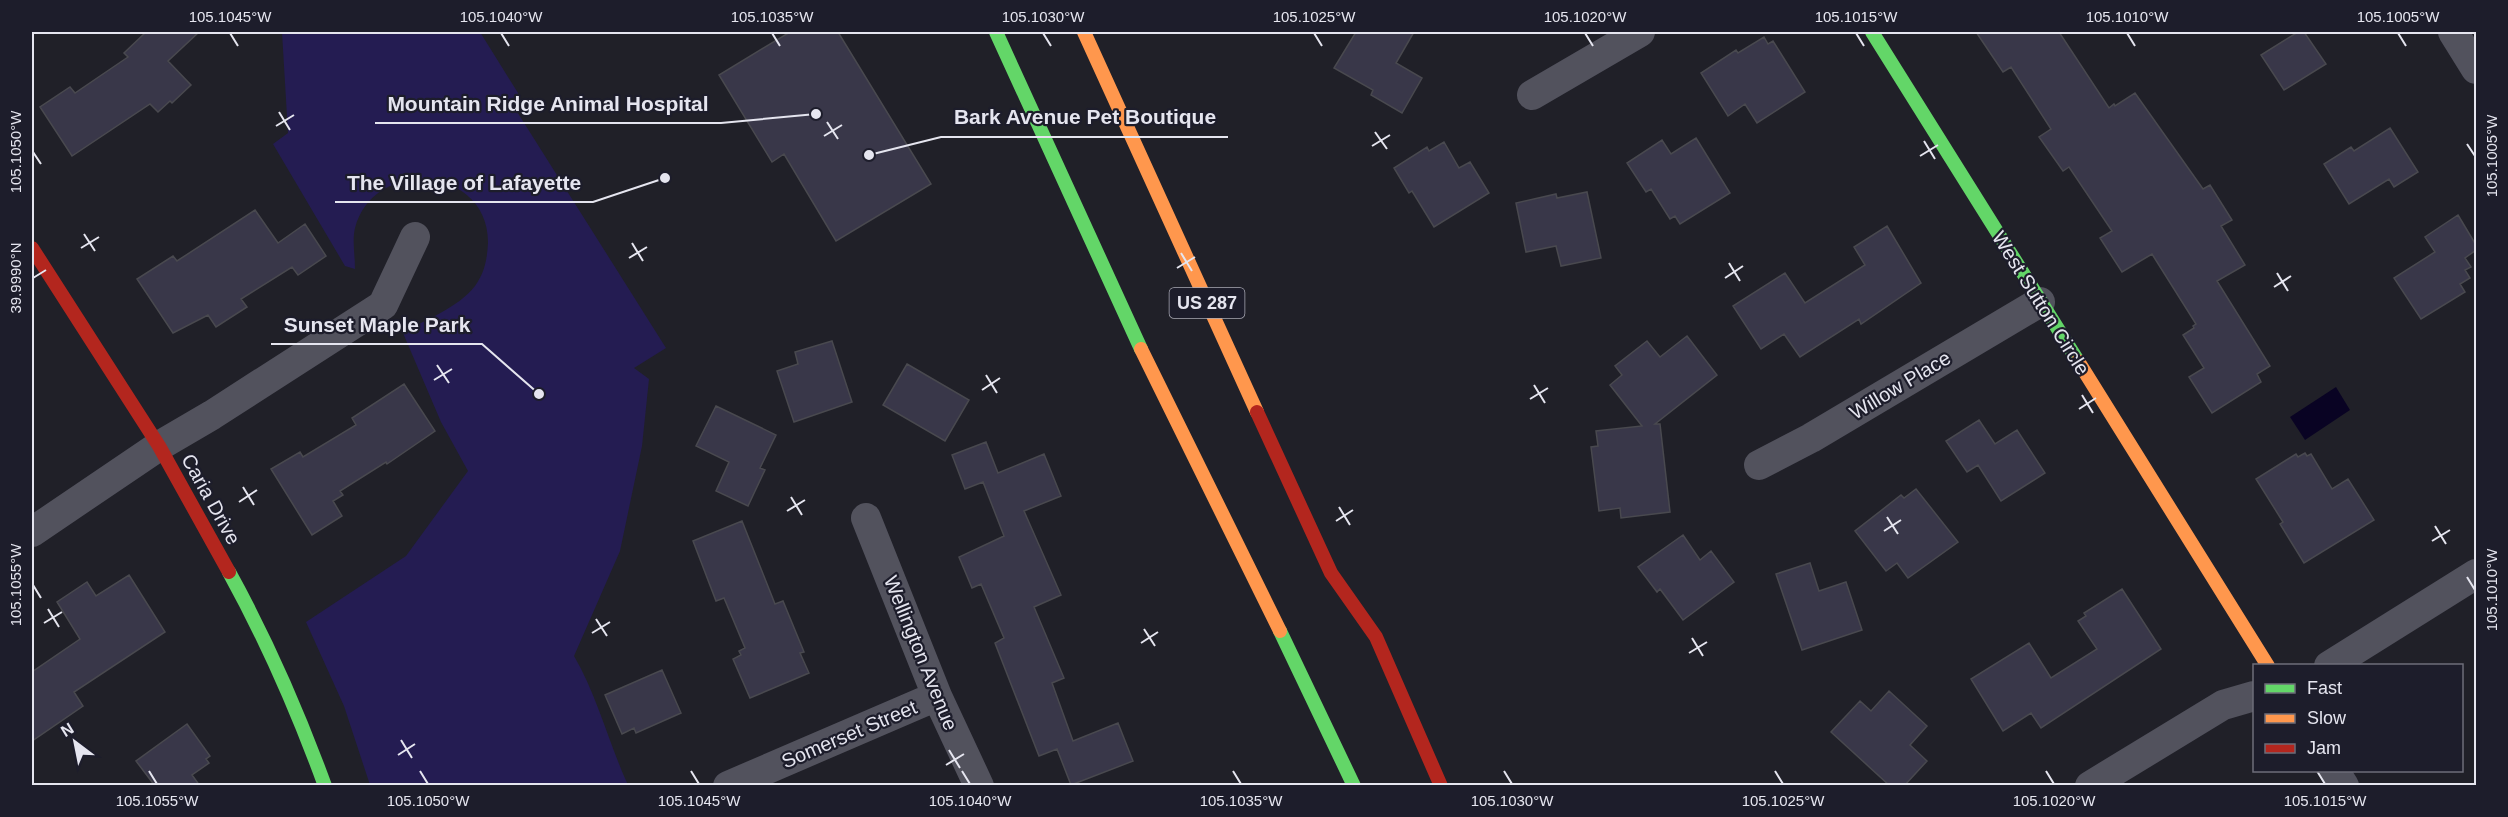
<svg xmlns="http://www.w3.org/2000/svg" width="2508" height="817" font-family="Arial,sans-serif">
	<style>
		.green { fill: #241c52 }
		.water { fill: #090323 }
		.building { fill: #393749; stroke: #49494f; stroke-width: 1.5 }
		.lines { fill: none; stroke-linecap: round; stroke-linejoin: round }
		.street { stroke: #52525d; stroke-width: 30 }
		.fast { stroke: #63d668; stroke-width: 14 }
		.slow { stroke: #ff974d; stroke-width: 14 }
		.jam { stroke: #b3261e; stroke-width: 14 }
		.ticks { fill: none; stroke: #e5e5ef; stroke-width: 2 }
		.labels { text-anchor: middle; stroke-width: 4.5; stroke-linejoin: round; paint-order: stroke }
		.shield { fill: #1d1d2b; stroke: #a9a9b4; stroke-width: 1.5 }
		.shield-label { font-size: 18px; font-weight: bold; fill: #e5e5ef }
		.street-label { font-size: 20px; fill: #e5e5ef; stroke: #1d1d2b }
		.leader { fill: none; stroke: #e5e5ef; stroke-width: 2 }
		.callout-dot { fill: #e5e5ef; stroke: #1d1d2b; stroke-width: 2 }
		.callout-label { font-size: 21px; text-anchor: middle; font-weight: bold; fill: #e5e5ef; stroke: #1d1d2b; stroke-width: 4.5; stroke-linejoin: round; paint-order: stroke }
		.neatline { fill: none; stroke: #e5e5ef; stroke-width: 2 }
		.ticks-label { font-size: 15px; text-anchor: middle; fill: #e5e5ef }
	</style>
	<rect width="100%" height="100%" fill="#202028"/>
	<path class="green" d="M282 32H480L518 93V102L514 107 666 348 634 368 649 379 642 446 620 551 574 656C597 695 609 744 628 785H370L344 706 306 622 406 556 468 471 441 422 403 333C426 319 458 308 475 286 485 272 487 259 488 243 489 166 374 156 355 228 352 241 355 255 355 269L345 266 273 144 288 133Z"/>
	<path class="water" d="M2336 387 2350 410 2305 440 2290 417Z"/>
	<path class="building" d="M146 32H199L168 61 191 85 172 103 170 101 158 112 150 104 72 156 40 107 70 87 75 93 128 57 124 53Z
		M790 32H838L931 184 836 241 784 154 772 162 719 75Z
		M1356 32H1414L1396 63 1422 78 1402 113 1371 95 1373 90 1334 68Z
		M1976 32H2059L2109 108 2114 104 2115 106 2135 93 2203 189 2210 185 2232 220 2221 226 2245 265 2217 281 2270 366 2257 374 2261 382 2212 413 2189 377 2204 368 2183 335 2194 328 2193 326 2196 324 2152 254 2122 272 2100 238 2112 231 2069 167 2063 171 2039 137 2051 129 2011 67 2003 72Z
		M2298 32H2304L2326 64 2284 90 2261 55Z
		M1764 37 1768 44 1773 41 1805 92 1757 123 1745 104 1728 116 1701 73 1736 50 1738 53Z
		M2390 128 2418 172 2394 187 2389 179 2349 204 2324 164 2351 147 2354 151Z
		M1696 138 1730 193 1680 224 1675 216 1670 219 1651 189 1646 192 1627 163 1662 140 1671 154Z
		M1444 142 1459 168 1470 162 1489 193 1434 227 1412 191 1409 193 1394 168 1427 147 1429 151Z
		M1587 192 1601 258 1561 266 1556 246 1526 252 1516 203 1556 194 1557 198Z
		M255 210 278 243 305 224 326 256 298 275 292 267 241 299 247 307 216 327 208 315 173 333 137 279 173 256 177 261Z
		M2458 215 2476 245V250L2465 258 2471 267 2465 270 2470 278 2460 284 2465 292 2421 319 2394 278 2435 252 2425 237Z
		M1887 226 1921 283 1861 324 1859 319 1800 357 1784 334 1761 349 1733 306 1785 273 1805 303 1865 265 1854 247Z
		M1687 336 1717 375 1655 424H1660L1670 512 1621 518 1620 508 1599 511 1591 447 1598 446 1596 431 1642 426 1610 385 1622 375 1615 366 1647 341 1660 357Z
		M832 341 852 402 794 422 777 371 798 364 795 352Z
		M907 364 969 400 945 441 883 405Z
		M404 384 435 431 387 464 386 462 340 491 343 495 333 501 342 516 312 535 271 469 300 452 303 457 356 425 352 418Z
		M716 406 776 435 760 468 765 470 748 506 716 491 729 462 696 446Z
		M1979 420 1995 444 2017 430 2045 473 2001 501 1978 465 1967 472 1946 441Z
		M986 442 998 473 1044 454 1061 496 1024 511 1061 595 1034 607 1064 678 1052 683 1073 741 1118 723 1133 761 1071 785 1057 749 1039 756 995 643 1004 638 981 584 972 588 959 557 1004 536 983 482 965 489 952 455Z
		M2305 453 2307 456 2311 454 2332 489 2348 479 2374 520 2304 563 2280 524 2283 522 2256 479 2296 454 2298 457Z
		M1916 489 1958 542 1908 578 1897 563 1886 571 1855 531 1901 495 1904 498Z
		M742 521 775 604 783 601 804 652 800 653 809 673 750 698 733 659 741 655 739 651 745 648 724 598 716 601 693 541Z
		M1683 535 1700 560 1711 551 1734 582 1683 620 1660 589 1657 592 1638 567Z
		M1810 563 1819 591 1846 582 1862 630 1802 650 1776 574Z
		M129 575 165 632 74 692 83 706 32 741V672L80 639 57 602 87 582 96 596Z
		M2122 589 2161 649 2041 728 2031 713 2003 731 1971 679 2029 643 2051 678 2097 649 2078 621 2086 616 2084 613Z
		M662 670 681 713 636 733 634 728 622 734 605 695Z
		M1889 691 1927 726 1910 745 1927 761 1904 786H1890L1831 732 1860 701 1871 711Z
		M187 724 210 756 206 759 209 763 192 775 200 786H155L136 761Z"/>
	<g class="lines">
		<path class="street" d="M2453 32 2476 69
			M1532 95 1640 32
			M1759 465 1811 438 2040 302
			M866 518 937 696 979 786
			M32 532 159 446 212 415 383 305 415 237
			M2329 666 2476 574
			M2334 770 2344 786
			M728 786 937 696
			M2090 786 2223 705 2254 696"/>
		<path class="fast" d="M996 32 1141 349
			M1872 32 2078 361
			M229 572C267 641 298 712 325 786
			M1280 631 1354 786"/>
		<path class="slow" d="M1084 32 1257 412
			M1141 349 1280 631
			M2078 361 2268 666"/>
		<path class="jam" d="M32 248 159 446 229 572
			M1257 412 1331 573 1376 637 1441 786"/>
	</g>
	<path class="ticks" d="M230 33 238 46M501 33 509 46M772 33 780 46M1043 33 1051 46M1314 33 1322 46M1585 33 1593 46M1856 33 1864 46M2127 33 2135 46M2398 33 2406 46M279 112 290 130M827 122 838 139M276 126 294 115M1375 132 1387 149M824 136 842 125M1924 141 1935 159M2467 144 2475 156M1372 146 1390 135M33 152 41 164M1920 156 1938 145M84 234 95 251M632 243 643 261M81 248 99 237M1181 253 1192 271M629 258 647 247M1729 263 1740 281M1177 268 1195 257M2277 273 2288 291M33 278 46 270M1725 278 1743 266M2274 287 2291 276M437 365 449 383M986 375 997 393M434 380 452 369M1534 385 1545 403M982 390 1000 378M2082 395 2093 413M1530 399 1548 388M2079 409 2096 398M243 487 254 505M791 497 802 515M239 502 257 490M1339 507 1350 525M787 511 805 500M1887 517 1898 534M1336 521 1353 510M2435 526 2446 544M1884 531 1901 520M2432 541 2450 530M2467 577 2475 590M33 585 41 598M48 609 59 627M596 619 607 636M44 623 62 612M1144 629 1155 646M592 633 610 622M1692 638 1703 656M1141 643 1158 632M1689 653 1707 642M401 740 412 758M949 750 960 768M398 755 415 744M946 765 964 754M149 771 157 784M420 771 428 784M691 771 699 784M962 771 970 784M1233 771 1241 784M1504 771 1512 784M1775 771 1783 784M2046 771 2054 784M2317 771 2325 784"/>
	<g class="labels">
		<rect class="shield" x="1169.5" y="288" width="75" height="30" rx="4.5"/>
		<g class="shield-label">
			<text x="1207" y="309">US 287</text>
		</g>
		<g class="street-label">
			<text transform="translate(2041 303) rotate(58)" y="7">West Sutton Circle</text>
			<text transform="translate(1900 385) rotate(-31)" y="7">Willow Place</text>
			<text transform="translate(211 499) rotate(61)" y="7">Caria Drive</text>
			<text transform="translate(921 653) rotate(68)" y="7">Wellington Avenue</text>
			<text transform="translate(849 734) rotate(-23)" y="7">Somerset Street</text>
		</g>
	</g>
	<path class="leader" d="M816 114L721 123H375M869 155L941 137H1228M665 178L593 202H335M539 394L482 344H271"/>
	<g class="callout-dot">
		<circle cx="816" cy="114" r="6"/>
		<circle cx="869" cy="155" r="6"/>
		<circle cx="665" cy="178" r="6"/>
		<circle cx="539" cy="394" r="6"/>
	</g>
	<g class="callout-label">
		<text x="548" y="111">Mountain Ridge Animal Hospital</text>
		<text x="1085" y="124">Bark Avenue Pet Boutique</text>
		<text x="464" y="190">The Village of Lafayette</text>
		<text x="377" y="332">Sunset Maple Park</text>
	</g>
	<rect width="2508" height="817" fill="none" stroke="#1d1d2b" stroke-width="66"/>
	<rect x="2253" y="664" width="210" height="108" fill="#1d1d2b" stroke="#6d6d79" stroke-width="1.5"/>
	<rect x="2265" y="684" width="30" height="9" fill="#63d668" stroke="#6d6d79" stroke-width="1.5"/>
	<text x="2307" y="694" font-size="18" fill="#e5e5ef">Fast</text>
	<rect x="2265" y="714" width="30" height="9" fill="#ff974d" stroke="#6d6d79" stroke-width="1.5"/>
	<text x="2307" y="724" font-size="18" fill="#e5e5ef">Slow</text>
	<rect x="2265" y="744" width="30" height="9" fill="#b3261e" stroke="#6d6d79" stroke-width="1.5"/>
	<text x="2307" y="754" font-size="18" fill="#e5e5ef">Jam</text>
	<g transform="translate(75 742) rotate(328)" stroke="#1d1d2b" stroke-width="4.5" paint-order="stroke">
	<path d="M0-4.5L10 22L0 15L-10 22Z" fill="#e5e5ef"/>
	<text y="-9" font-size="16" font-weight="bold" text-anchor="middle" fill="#e5e5ef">N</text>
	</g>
	<rect x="33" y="33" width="2442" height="751" class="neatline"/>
	<g class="ticks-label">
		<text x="230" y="22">105.1045°W</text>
		<text x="501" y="22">105.1040°W</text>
		<text x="772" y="22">105.1035°W</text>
		<text x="1043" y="22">105.1030°W</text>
		<text x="1314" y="22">105.1025°W</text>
		<text x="1585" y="22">105.1020°W</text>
		<text x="1856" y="22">105.1015°W</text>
		<text x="2127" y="22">105.1010°W</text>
		<text x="2398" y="22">105.1005°W</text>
		<text transform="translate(16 152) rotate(-90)" y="5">105.1050°W</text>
		<text transform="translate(2492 156) rotate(-90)" y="5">105.1005°W</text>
		<text transform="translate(16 278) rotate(-90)" y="5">39.9990°N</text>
		<text transform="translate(16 585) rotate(-90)" y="5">105.1055°W</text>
		<text transform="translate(2492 590) rotate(-90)" y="5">105.1010°W</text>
		<text x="157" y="806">105.1055°W</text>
		<text x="428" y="806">105.1050°W</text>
		<text x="699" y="806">105.1045°W</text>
		<text x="970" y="806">105.1040°W</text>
		<text x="1241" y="806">105.1035°W</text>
		<text x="1512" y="806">105.1030°W</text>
		<text x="1783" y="806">105.1025°W</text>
		<text x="2054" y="806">105.1020°W</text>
		<text x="2325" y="806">105.1015°W</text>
	</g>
</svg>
